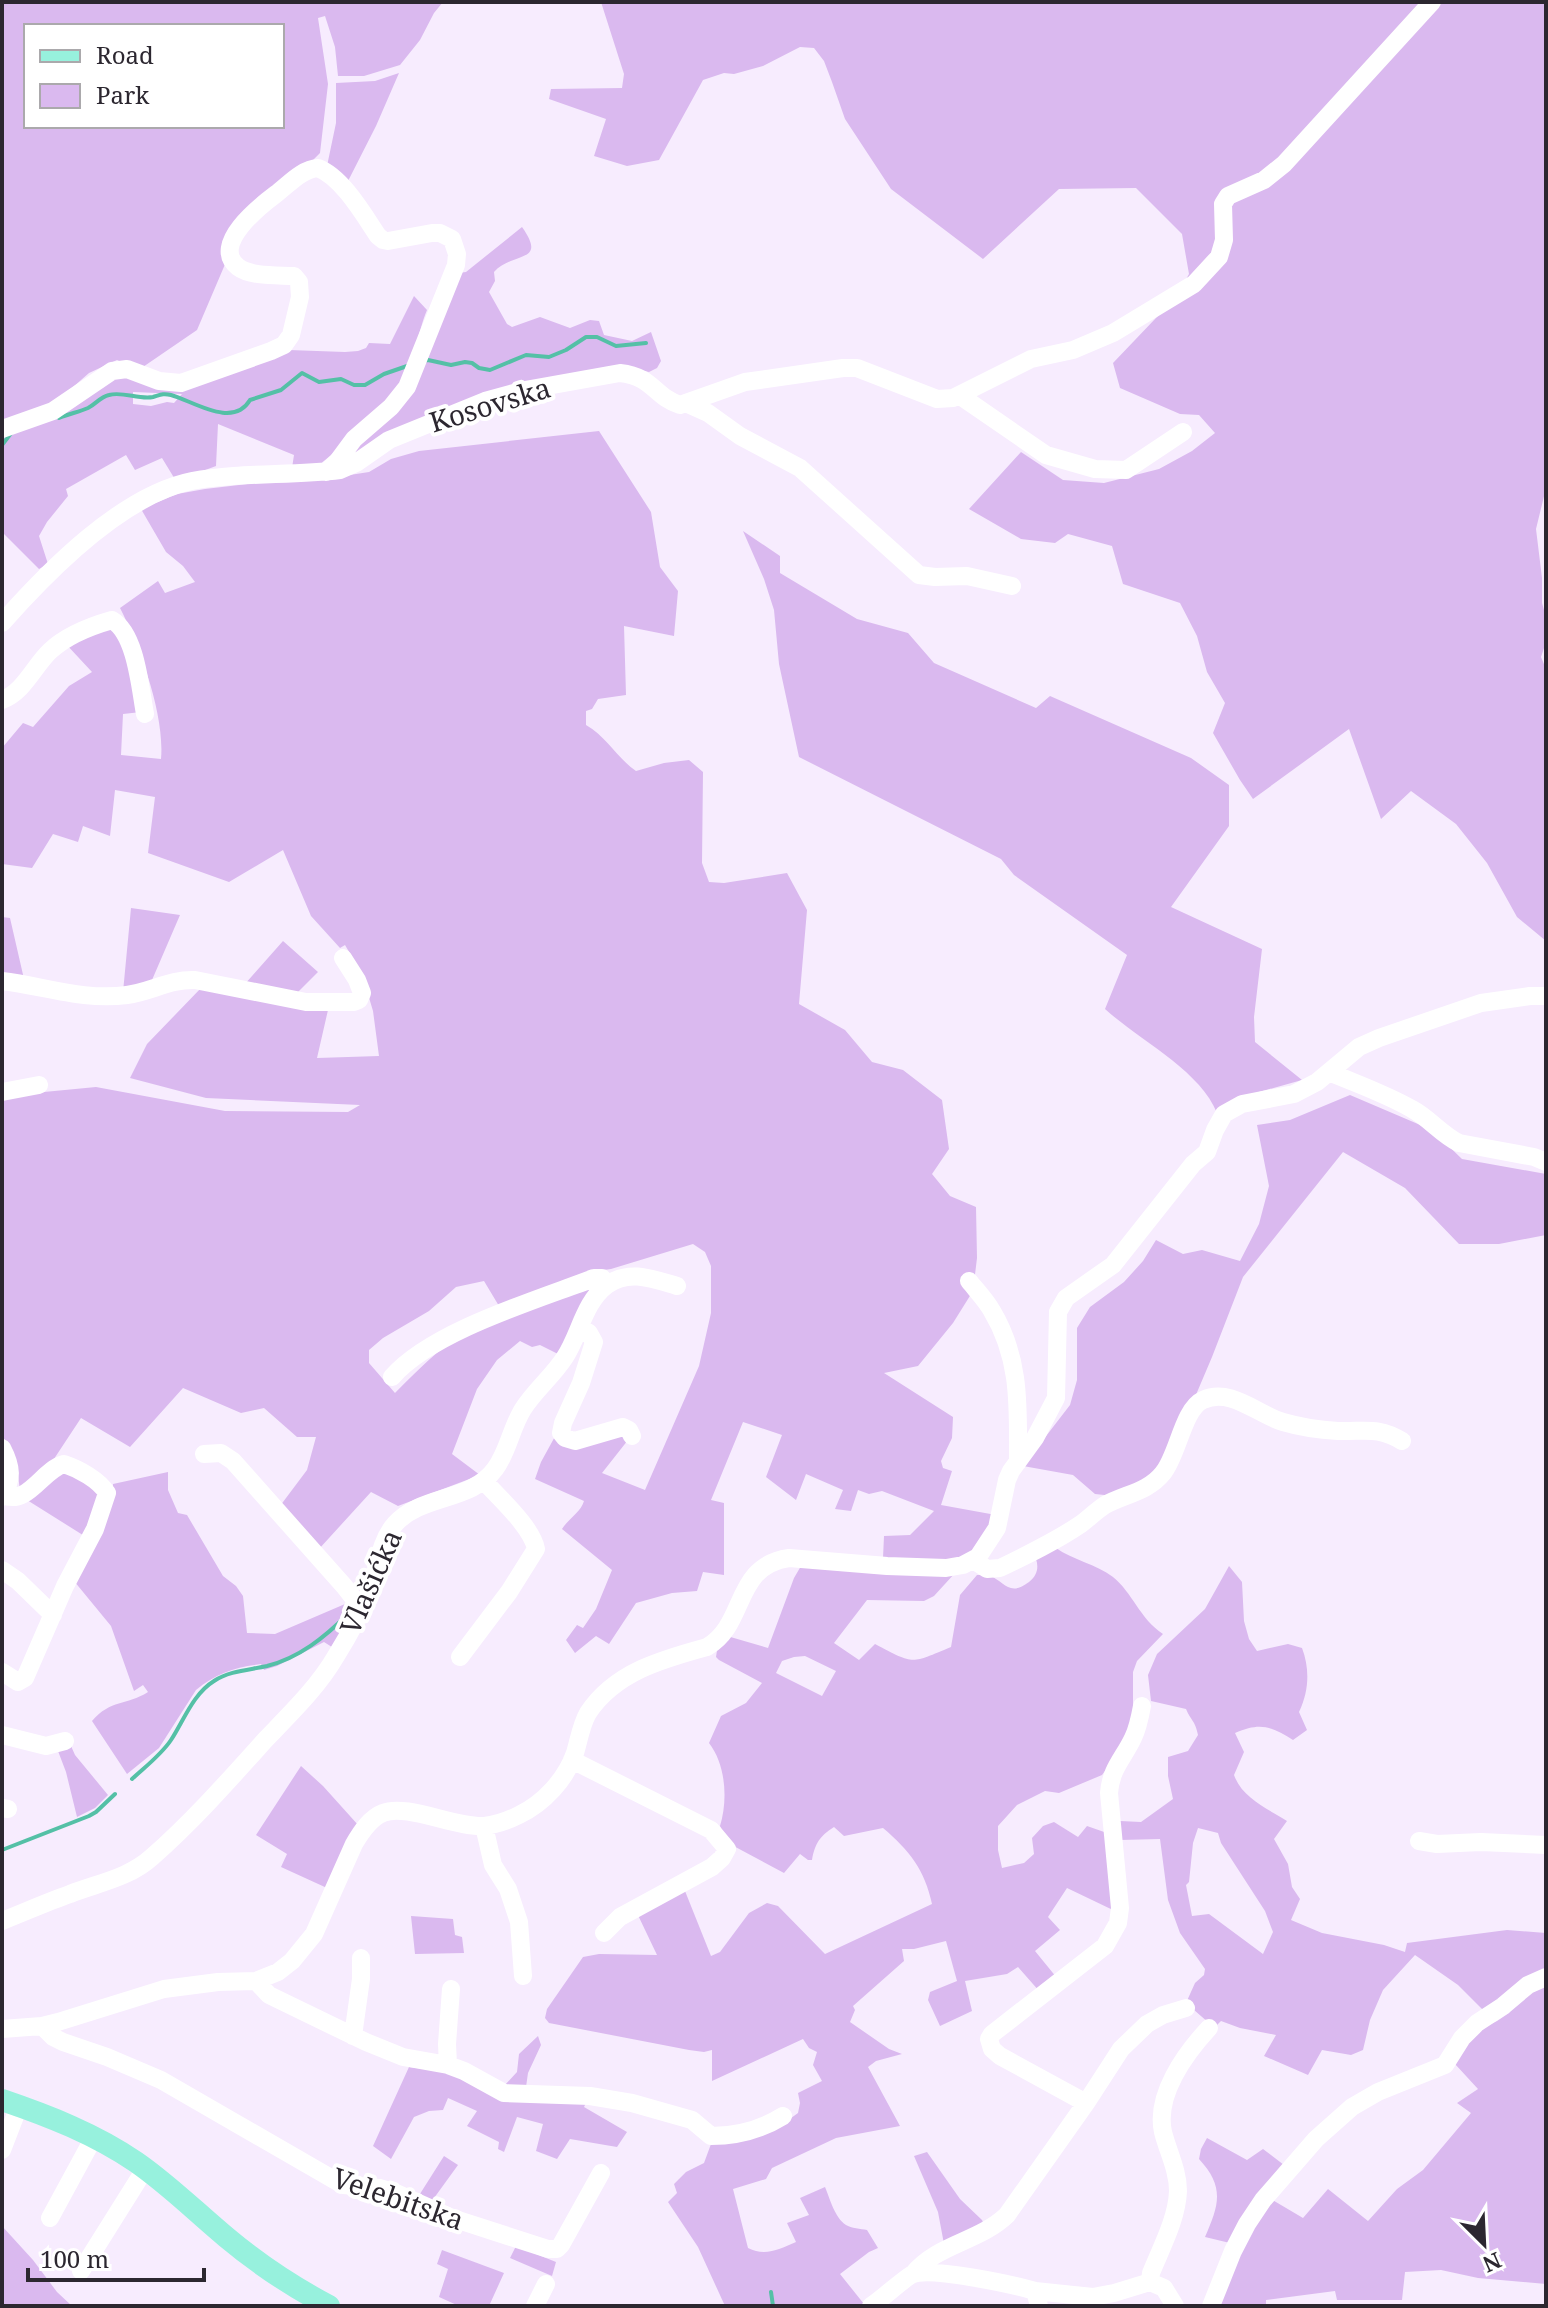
<svg xmlns="http://www.w3.org/2000/svg" width="1548" height="2308" font-family="'Noto Serif',serif">
	<style>
		.green { fill: #dab9ef; fill-rule: evenodd }
		.lines { fill: none; stroke-linecap: round; stroke-linejoin: round }
		.stream { stroke: #54c0a6; stroke-width: 4 }
		.minor { stroke: #fff; stroke-width: 18 }
		.major { stroke: #97f1dd; stroke-width: 22 }
		.labels { text-anchor: middle; stroke-width: 8; stroke-linejoin: round; paint-order: stroke }
		.street-label { font-size: 28px; fill: #2c2730; stroke: #fff }
	</style>
	<rect width="100%" height="100%" fill="#f7ecfe"/>
	<path class="green" d="M2 2H443L434 13 420 40 400 65 364 76H338L335 47 325 16 318 18 328 84 320 153 311 162 258 197 226 242V262L197 330 140 369 117 360 89 373 56 402 2 422ZM26 26H282V126H26Z
		M601 2H1546V488L1536 529 1542 578V603L1546 617V642L1541 657 1546 669V941L1517 917 1487 863 1456 824 1411 791 1381 819 1349 729 1253 799 1240 780 1213 733 1225 703 1207 672 1197 636 1180 603 1123 584 1112 546 1068 534 1055 543 1021 539 969 509 1021 452 1063 480 1104 483 1159 469 1192 451 1215 433 1199 415 1180 414 1120 388 1113 363 1176 297 1189 274 1182 234 1136 188 1059 189 983 259 891 189 845 119 832 82 824 61 814 48 800 47 763 66 734 74 724 73 703 80 659 160 627 166 594 156 606 119 549 99 551 89 622 88 624 74Z
		M399 73 376 126 346 185 327 166 336 123V83L375 81Z
		M522 227C548 264 513 251 494 272L495 281 489 292 507 324 512 327 540 317 570 328 590 320 599 321 604 335 632 341 651 332 661 361 657 368 649 372 635 369 578 374 352 461 349 453 404 399 458 273 466 272Z
		M414 296 427 310C417 334 414 366 399 387 392 398 328 461 317 466 311 469 300 467 292 468L294 455 218 424 216 466 176 481 162 458 135 470 126 455 66 489 68 496 47 522 39 536 48 564 39 569 2 532V434L119 377H128L176 388 289 350 345 352 358 351 366 348 369 343 390 344ZM133 392 182 394 174 403 167 402 151 406 133 404Z
		M599 431 651 512 660 567 678 591 674 636 624 626 626 695 598 699 592 709 586 711V725C607 737 617 758 636 771L664 763 689 760 703 772 702 863 709 882 724 883 787 873 807 910 799 1004 845 1030 872 1062 903 1070 942 1100 949 1149 932 1174 950 1196 976 1207 977 1258 973 1291 953 1323 918 1366 884 1373 953 1417 952 1438 941 1461 943 1468 952 1471 941 1505 996 1515 984 1542 955 1563 883 1558 884 1536 910 1535 934 1511 882 1491 869 1494 858 1490 851 1511 835 1509 843 1490 806 1474 796 1500 766 1477 782 1435 743 1422 711 1500 724 1503V1575L703 1572 697 1591 672 1593 636 1603 609 1644 596 1636 575 1653 566 1640 577 1625 583 1628 596 1609 612 1570 562 1529C568 1519 581 1512 584 1501L535 1479 541 1462 558 1431 618 1434 628 1440 602 1473 645 1490 699 1366 711 1313V1266L705 1252 693 1244 611 1269 589 1272 499 1306 484 1281 456 1287 429 1311 383 1338 369 1350V1363L395 1393C412 1376 430 1357 450 1343 492 1315 546 1302 594 1285L558 1354 540 1345 532 1347 520 1341 497 1360 477 1389 452 1454 480 1475 398 1506 371 1492 319 1549 280 1506 307 1470 316 1437H297L264 1408 241 1413 183 1388 130 1447 81 1418 50 1465 20 1491C17 1465 18 1457 2 1436V1100L44 1092 96 1087 225 1111 348 1112 360 1105 206 1098 130 1078 147 1044 202 987 328 1010 317 1058 379 1056 373 1011 362 974 345 945 340 948 311 916 283 850 229 882 148 853 155 797 115 790 110 836 83 826 78 842 53 834 32 868 2 864V748L23 723 33 727 69 686 92 672 65 643 108 627 120 633 141 712 123 714 121 755 161 759C165 715 140 647 120 608L158 581 165 593 195 582 183 566 166 552 141 509 177 494 205 489 265 482 311 481 369 472 391 459 419 451Z
		M743 531 780 556V573L857 619 908 633 934 663 1036 708 1050 696 1191 758 1229 785V826L1171 907 1262 949 1254 1017 1255 1042 1302 1080 1259 1092 1217 1113C1200 1070 1139 1040 1105 1009L1127 955 1014 875 1001 859 799 757 779 664 774 610 764 579Z
		M131 908 180 915 152 980 123 992Z
		M2 917 10 918 24 979 2 976Z
		M283 941 318 972 296 994 244 985Z
		M1350 1095 1432 1130 1462 1159 1546 1174V1235L1499 1244H1459L1405 1188 1343 1152 1243 1277 1212 1357 1170 1456 1146 1482 1114 1496 1095 1494 1073 1475 1023 1466 1070 1405 1077 1380V1328L1090 1307 1124 1282 1143 1261 1156 1240 1183 1254 1202 1250 1240 1261 1259 1224 1269 1186 1257 1125 1290 1120Z
		M63 1469 100 1493 86 1537 27 1500Z
		M168 1472V1490L178 1513 187 1515 223 1576 236 1586 243 1596 247 1633 275 1634 345 1604 353 1615 335 1649 324 1642 277 1666 264 1670 261 1664C236 1667 216 1673 196 1690L159 1748 127 1774 92 1721C111 1699 126 1706 148 1692L143 1685 134 1691 111 1626 74 1581 113 1489V1484Z
		M1056 1548C1073 1560 1096 1564 1113 1577 1132 1592 1140 1619 1163 1634L1137 1661 1133 1672V1717L1128 1739 1102 1775 1059 1793 1045 1791 1017 1805 998 1826V1850L1002 1868 1024 1863 1034 1854 1032 1838 1043 1826 1054 1822 1078 1837 1087 1826 1107 1833 1115 1911 1067 1888 1048 1917 1060 1930 1035 1951 1057 1978 1040 1992 1018 1967 1007 1974 965 1981 972 2011 940 2026 928 2000 930 1992 957 1981 946 1941 914 1949H902L904 1961 853 2006 855 2010 850 2022 889 2049 902 2054 876 2061 868 2067 900 2126 836 2138 772 2168 766 2179 733 2189 748 2248C765 2257 780 2249 796 2242L787 2223 809 2215 800 2198 825 2187C830 2199 835 2218 846 2225 851 2228 861 2229 867 2230L878 2248 869 2252 840 2274 864 2304 862 2306H725L698 2247 668 2202 677 2193 674 2184 686 2172 704 2163 711 2144 787 2121 798 2113 800 2103 798 2093 822 2081 813 2065 817 2052 809 2048 803 2039 712 2081V2050L704 2052 689 2050 549 2023 545 2018 547 2009 583 1957 599 1954 657 1955 636 1911 683 1886 711 1956 720 1952 749 1913 767 1903 778 1906 825 1954 932 1904C925 1870 909 1850 883 1828L844 1836 834 1827C820 1836 815 1843 812 1860H808L800 1854 784 1873 728 1843 720 1826C728 1800 726 1765 709 1743L721 1716 746 1703 762 1683 719 1660 716 1657 718 1644 727 1636 768 1648 794 1578 801 1566 955 1573 934 1596 924 1601 867 1600 834 1643 859 1660 875 1644C915 1665 910 1664 951 1647L960 1595 977 1575C979 1575 988 1575 989 1575 1005 1582 1009 1597 1029 1582 1037 1576 1039 1568 1036 1559ZM805 1656 836 1671 822 1696 776 1673 782 1661 794 1657Z
		M1229 1566 1242 1582 1244 1621 1249 1639 1257 1651 1288 1644 1302 1648C1310 1669 1309 1691 1299 1712L1307 1730 1293 1740C1271 1726 1260 1722 1235 1733L1244 1752 1234 1775C1242 1798 1268 1809 1287 1821L1274 1839 1288 1864 1292 1887 1300 1899 1291 1920 1322 1933 1384 1945 1405 1952 1407 1943 1507 1930 1546 1933V1972L1484 2011 1458 1985 1415 1955 1383 1990 1370 2020 1363 2050 1351 2055 1322 2050 1308 2075 1264 2056 1276 2035 1240 2028 1221 2021 1217 2025 1209 2023 1186 2003 1195 1983 1204 1975 1205 1969 1180 1933 1168 1900 1160 1839 1120 1840V1821L1141 1822 1173 1799 1168 1776V1757L1188 1751 1198 1735C1195 1720 1191 1721 1186 1709L1151 1701 1148 1675 1157 1654 1205 1609ZM1198 1828 1218 1833 1221 1843 1265 1911 1273 1932 1263 1954 1209 1914 1192 1916 1186 1885 1189 1882 1193 1843Z
		M71 1746 75 1755 108 1795 95 1808 77 1817 66 1772 58 1751Z
		M301 1766 323 1786 359 1826 327 1888 281 1867 287 1854 256 1835Z
		M411 1916 453 1919 455 1935 462 1937 464 1953 415 1954Z
		M1546 1985V2284L1478 2278 1441 2270 1405 2272 1402 2300H1337L1335 2291 1266 2300V2306H1219L1224 2284 1269 2198 1303 2218 1328 2189 1368 2221 1397 2189 1423 2170 1471 2113 1457 2103 1478 2089 1455 2064 1474 2032 1497 2021 1509 2013 1518 2000Z
		M538 2036 541 2045 528 2073 526 2087 504 2086 517 2072 519 2054Z
		M409 2067 448 2072 465 2078 588 2099 584 2107 627 2132 617 2147 570 2139 557 2159 536 2151 543 2124 517 2117 504 2152 498 2149 499 2142 467 2126 477 2111 448 2098 443 2110 429 2111 414 2117 391 2159 373 2146Z
		M1207 2138 1247 2160 1263 2149 1284 2165 1230 2243 1205 2237C1219 2205 1225 2187 1199 2159L1201 2149Z
		M927 2152 960 2199 982 2220 985 2226 944 2244 938 2212 914 2156Z
		M444 2156 458 2165 429 2205 418 2197Z
		M2 2226 33 2260 57 2292 72 2306H2Z
		M516 2246 556 2262 552 2276 510 2258Z
		M442 2250 504 2273 489 2306H459L439 2297 448 2269 437 2264Z"/>
	<g class="lines">
		<path class="stream" d="M422 361 428 360 451 365 465 362 472 363 479 368 490 370 526 355 549 357 566 350 586 337H597L616 346 646 343
			M59 418C68 414 79 412 88 408 96 404 100 397 109 395 123 391 139 400 153 397 160 395 163 393 171 395 193 401 233 429 250 400L281 390 302 373 319 382 341 379 354 385H365L384 374 410 365
			M2 445 12 432
			M132 1779C145 1767 161 1755 171 1740 184 1720 193 1694 214 1681 229 1671 249 1670 267 1666 299 1658 325 1637 348 1614
			M2 1850 89 1816 96 1812 115 1794
			M771 2292 773 2306"/>
		<path class="minor" d="M959 395 1046 455 1095 469 1126 470 1183 432
			M688 404 708 413 740 436 800 468 919 575 935 577 967 576 1012 586
			M2 429 53 411 112 371 127 369 159 381 181 383 271 351 284 345 291 335 300 297 299 282 294 276C278 275 251 277 238 267 210 245 260 206 276 194 289 184 302 169 318 168 342 177 364 215 378 236L383 240 388 241 432 233H440L452 239 457 254 456 265 407 387 391 407 354 439 337 462 326 472
			M2 623C48 571 122 495 192 481 241 472 291 476 340 470L356 463 389 440 485 401 525 390 620 373C654 377 653 396 680 405L745 382 843 368H857L937 399 953 398 1031 359 1073 350 1113 333 1194 284 1219 257 1224 240 1223 204 1228 196 1264 180 1284 164 1432 2
			M2 700C24 692 34 666 50 651 67 635 91 626 112 620 136 634 140 687 145 714
			M2 981C44 986 84 1001 127 995 151 992 170 979 195 980L306 1002H354L359 1000 362 993 357 980 343 958
			M1329 1072C1357 1084 1386 1094 1412 1109 1429 1118 1442 1135 1459 1143L1534 1157 1546 1162
			M2 1092 39 1085
			M969 1281C977 1291 986 1300 992 1311 1021 1359 1018 1408 1018 1462
			M580 1327 589 1333 594 1342 581 1383 563 1423 561 1433 565 1438 575 1441 623 1427 629 1430 632 1436
			M392 1377C432 1331 537 1300 594 1278H602L607 1285
			M2 1448C12 1467 13 1479 2 1497
			M204 1454 221 1453 233 1461 344 1586 362 1609
			M973 1560 987 1569 1000 1568C1027 1555 1056 1541 1081 1524 1089 1518 1096 1511 1105 1505 1125 1494 1148 1492 1163 1473 1178 1455 1183 1409 1203 1400 1231 1387 1258 1415 1283 1422 1300 1427 1320 1430 1338 1431 1364 1432 1378 1426 1402 1441
			M2 1570 18 1581 53 1615
			M460 1657 509 1592 536 1549C532 1527 499 1498 484 1481
			M2 1672 18 1682 25 1678 65 1586 95 1529 107 1493C99 1480 79 1469 64 1464 42 1470 28 1506 3 1495
			M2 1735 46 1746 65 1741
			M572 1760 711 1830 727 1849 722 1858 712 1867 620 1917 604 1933
			M2 1808 8 1809
			M484 1826 493 1865 508 1889 519 1922 523 1976
			M1419 1841 1437 1844 1481 1842 1546 1845
			M2 1921C25 1912 47 1902 70 1894 98 1883 129 1878 152 1857 193 1821 230 1779 266 1739 291 1713 318 1687 336 1656 349 1635 361 1613 370 1591 378 1569 379 1542 395 1524 422 1494 471 1502 495 1469 508 1452 511 1428 523 1409 535 1390 553 1376 565 1357 580 1334 584 1302 607 1285 629 1269 653 1279 677 1286
			M256 1981 269 1995 366 2042 403 2057 448 2065 464 2071 504 2093 590 2096 632 2103 692 2120 711 2136C736 2136 762 2129 783 2116
			M42 2026 53 2037 63 2042 107 2057 161 2080 343 2185 380 2188 396 2193 452 2218 548 2249H557L561 2245 601 2173
			M2 2029 42 2026 58 2022 164 1989 218 1982 256 1981 278 1972 292 1961 314 1934 354 1844C361 1832 370 1818 383 1813 406 1803 456 1828 484 1826 495 1825 509 1820 519 1815 544 1803 566 1779 575 1753 579 1740 581 1725 588 1713 615 1672 663 1659 707 1647 747 1624 733 1566 789 1558L887 1566 946 1568 963 1565 978 1557 997 1528 1007 1480 1011 1471 1035 1438 1056 1398 1058 1312 1066 1298 1113 1265 1193 1164 1207 1152 1215 1130 1224 1114 1242 1104 1294 1094 1317 1082 1359 1047 1379 1038 1481 1003 1530 996H1546
			M353 2036 361 1979V1958
			M448 2065 447 2044 451 1989
			M1086 2103 1000 2056 992 2049 989 2039 992 2034 1105 1946 1118 1923 1120 1908 1109 1793C1111 1768 1123 1759 1133 1738 1138 1728 1140 1717 1142 1706
			M2 2150 19 2106
			M50 2218 94 2137
			M81 2271 145 2169
			M913 2274C937 2244 979 2242 1007 2215L1086 2103 1121 2049 1147 2024 1163 2015 1186 2008
			M1150 2282 1164 2288 1175 2306
			M1035 2291 1093 2297 1114 2293 1150 2282 1151 2273C1161 2248 1177 2219 1178 2191 1178 2170 1168 2152 1163 2132 1155 2095 1185 2054 1209 2028
			M535 2306 546 2284
			M871 2306C883 2298 900 2282 911 2275 929 2266 1014 2285 1035 2291L1039 2306
			M1211 2306 1233 2251 1247 2224 1263 2200 1316 2139 1352 2107 1378 2092 1445 2065 1462 2038 1477 2023 1503 2006 1528 1985 1546 1977"/>
		<path class="major" d="M2 2100C49 2116 95 2134 136 2162 168 2184 196 2212 226 2237 257 2263 293 2287 329 2306"/>
	</g>
	<g class="labels">
		<g class="street-label">
			<text transform="translate(490 405) rotate(-17)" y="10">Kosovska</text>
			<text transform="translate(371 1582) rotate(-66)" y="10">Vlašićka</text>
			<text transform="translate(398 2199) rotate(19)" y="10">Velebitska</text>
		</g>
	</g>
	<rect width="1548" height="2308" fill="none" stroke="#2c2730" stroke-width="8"/>
	<rect x="24" y="24" width="260" height="104" fill="#ffffff" stroke="#aba9ac" stroke-width="2"/>
	<rect x="40" y="50" width="40" height="12" fill="#97f1dd" stroke="#aba9ac" stroke-width="2"/>
	<text x="96" y="64" font-size="24" fill="#2c2730">Road</text>
	<rect x="40" y="84" width="40" height="24" fill="#dab9ef" stroke="#aba9ac" stroke-width="2"/>
	<text x="96" y="104" font-size="24" fill="#2c2730">Park</text>
	<g transform="translate(1484 2244) rotate(156)" stroke="#ffffff" stroke-width="6" paint-order="stroke">
	<path d="M0-6L14 30L0 20L-14 30Z" fill="#2c2730"/>
	<text y="-12" font-size="22" font-weight="bold" text-anchor="middle" fill="#2c2730">N</text>
	</g>
	<path d="M28 2268v12h176v-12" fill="none" stroke="#2c2730" stroke-width="4"/>
	<text x="40" y="2268" font-size="24" fill="#2c2730" stroke="#ffffff" stroke-width="6" paint-order="stroke">100 m</text>
</svg>
